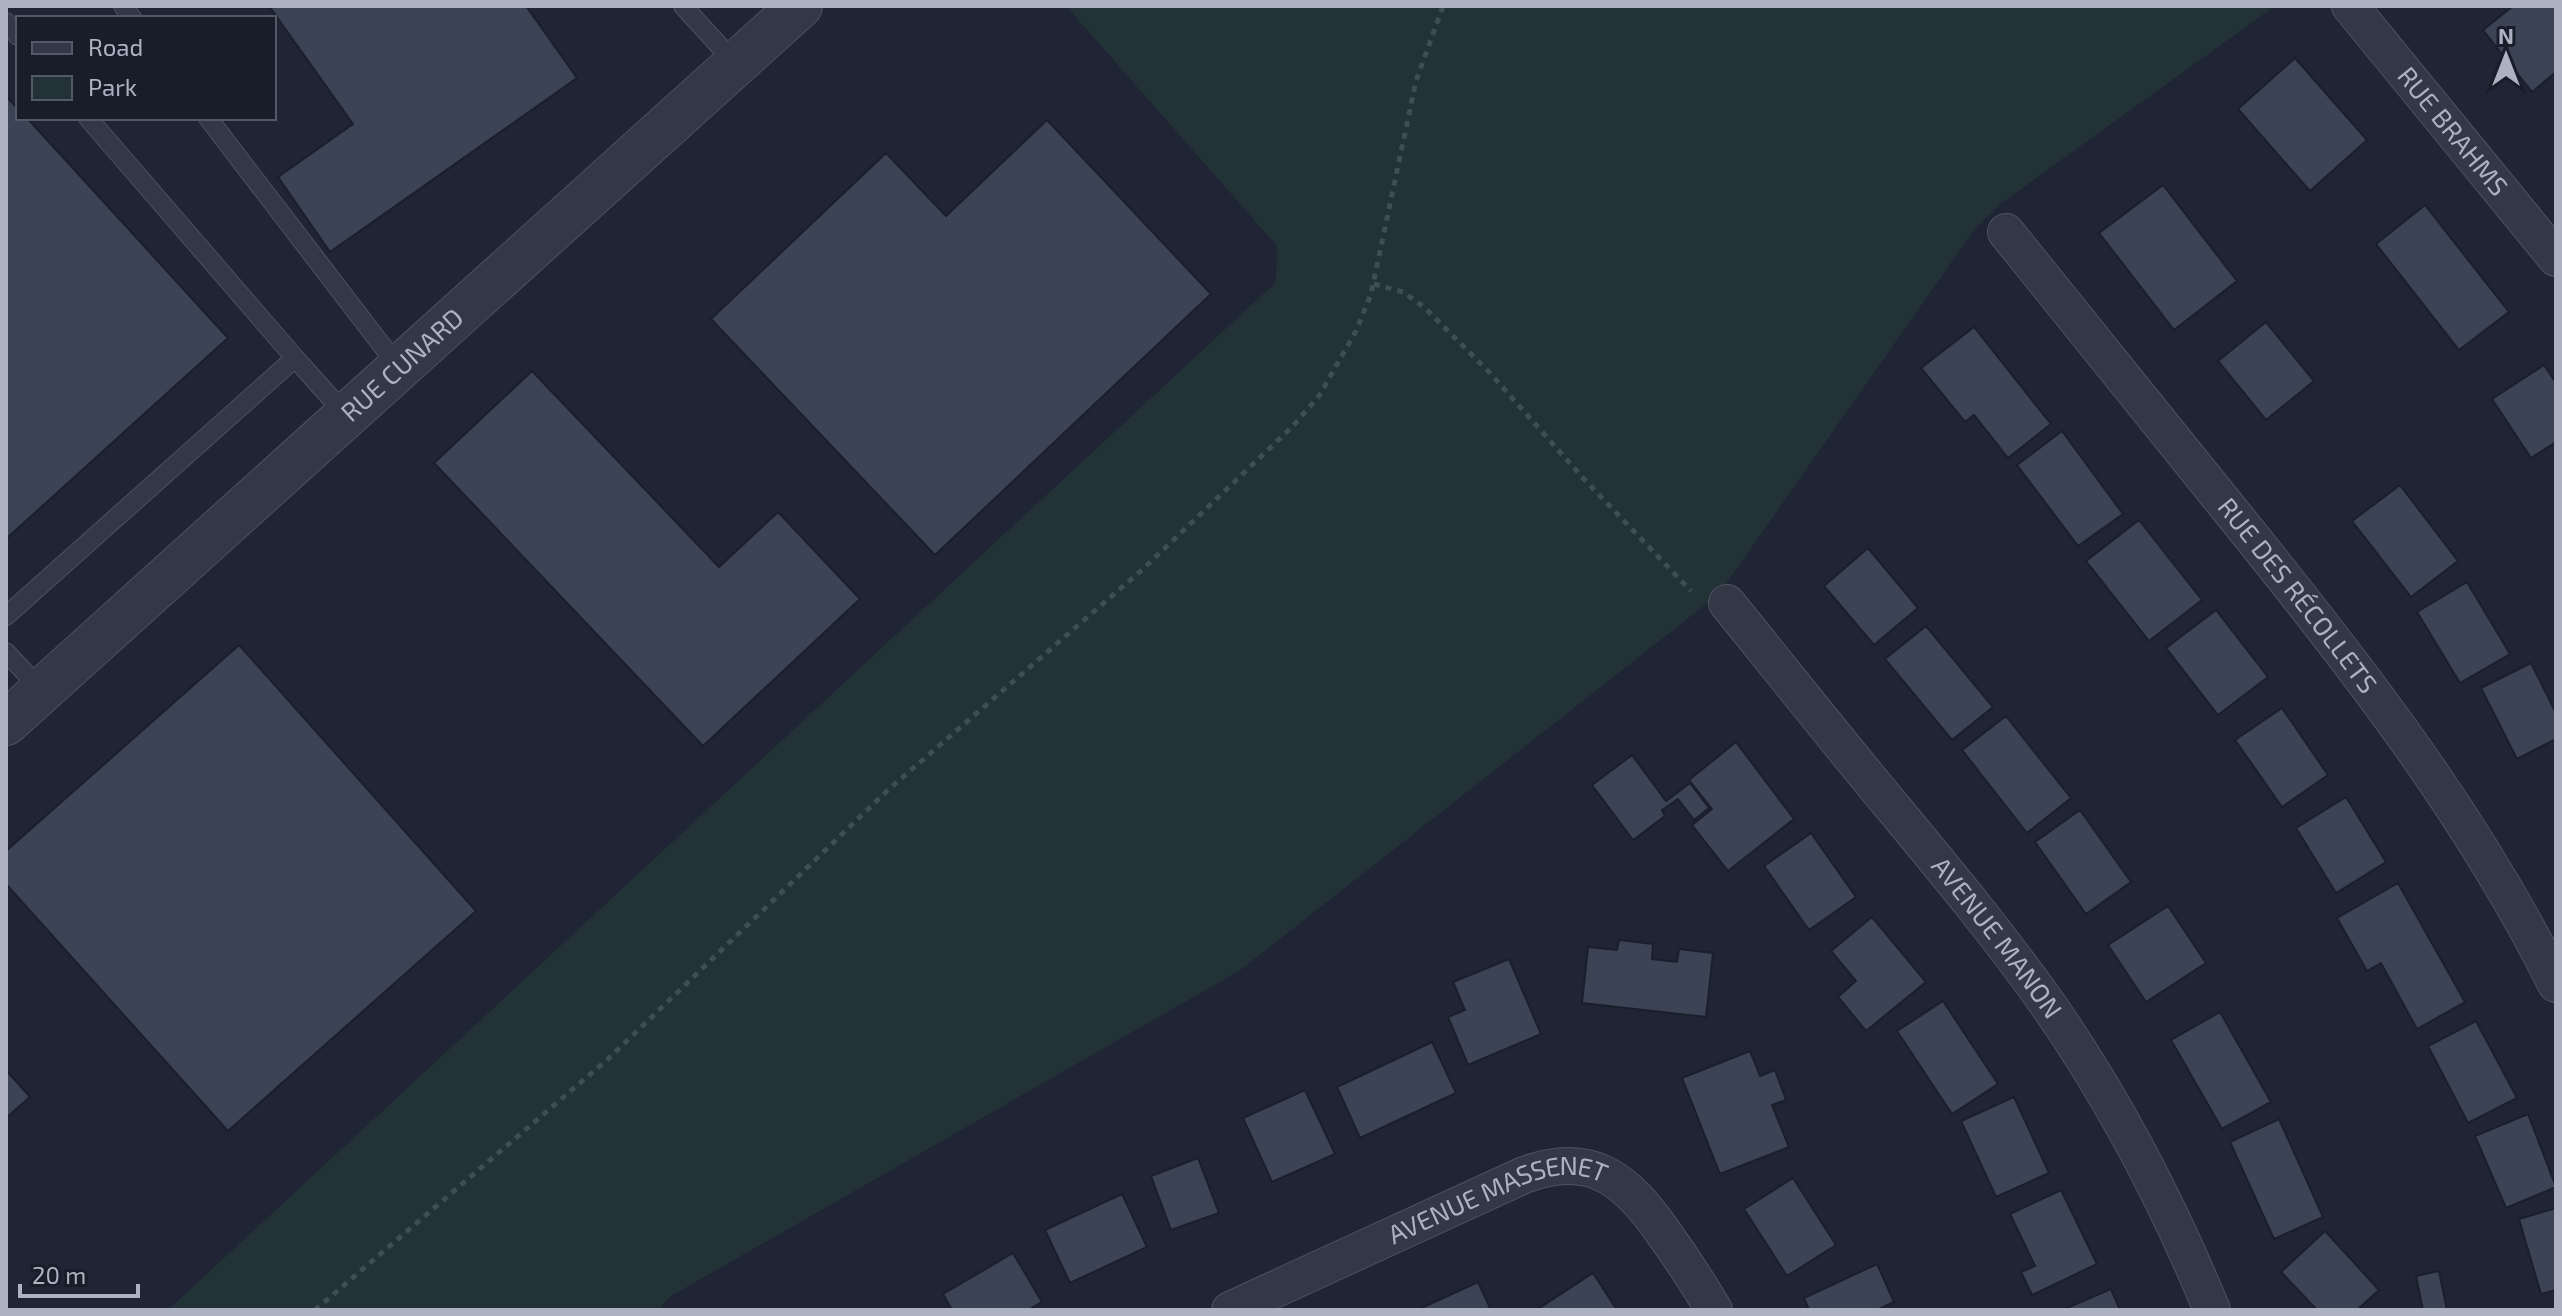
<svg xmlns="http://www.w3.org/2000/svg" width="2562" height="1316" font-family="'Exo 2',sans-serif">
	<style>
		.green { fill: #223236 }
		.building { fill: #3b4355; stroke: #1a1f2b; stroke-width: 2 }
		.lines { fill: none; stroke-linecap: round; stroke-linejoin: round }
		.service-casing { stroke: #4d5260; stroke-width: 20 }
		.minor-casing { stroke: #4d5260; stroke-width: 38 }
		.tertiary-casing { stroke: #4d5260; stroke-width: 46 }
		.path { stroke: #3e4e53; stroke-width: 5; stroke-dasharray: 6 6; stroke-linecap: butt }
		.service { stroke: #323845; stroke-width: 18 }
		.minor { stroke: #323845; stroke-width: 36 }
		.tertiary { stroke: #323845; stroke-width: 44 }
		.labels { text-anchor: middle; stroke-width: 6; stroke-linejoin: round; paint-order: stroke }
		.street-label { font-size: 26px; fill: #acb2c2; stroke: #181d29 }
	</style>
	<rect width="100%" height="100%" fill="#1f2534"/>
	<path class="green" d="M1066 6H2275L2003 202 1976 227 1719 594 1239 971 671 1296 658 1310H168L1276 282 1277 246Z"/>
	<path class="building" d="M269 6H526L577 78 330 252 278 177 353 124Z
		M2513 6H2553L2556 10V72L2532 92 2483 30Z
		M2295 58 2367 140 2310 191 2238 109Z
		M6 96 18 109V118H27L228 338 6 539Z
		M1047 120 1211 294 935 555 711 319 886 153 946 216Z
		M2163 185 2237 281 2174 330 2099 233Z
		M2425 205 2509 312 2459 350 2376 244Z
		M2266 322 2314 381 2266 420 2218 361Z
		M1974 327 2051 424 2008 458 1974 415 1965 422 1921 368Z
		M2544 365 2556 383V442L2531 458 2492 399Z
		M532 371 719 567 778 512 860 599 703 746 434 463Z
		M2062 431 2123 514 2078 546 2017 465Z
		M2400 485 2458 561 2411 597 2352 521Z
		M2139 520 2202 600 2149 641 2086 561Z
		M1868 548 1918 608 1874 645 1824 586Z
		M2467 582 2510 654 2460 683 2417 612Z
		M2216 610 2268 677 2218 715 2166 648Z
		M1926 626 1993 707 1952 740 1885 659Z
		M239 645 476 911 228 1131 6 884V851Z
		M2531 663 2556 713V739L2517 759 2481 688Z
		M2282 708 2328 775 2282 807 2235 740Z
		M2006 716 2071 798 2027 833 1962 750Z
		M1736 742 1794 819 1728 871 1692 825 1712 809 1689 780Z
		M1632 755 1666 801 1690 783 1709 808 1694 820 1678 799 1662 810 1665 816 1633 840 1592 785Z
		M2346 797 2386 862 2336 893 2296 828Z
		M2080 810 2131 882 2086 914 2035 842Z
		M1811 833 1856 897 1809 930 1764 866Z
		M2398 883 2465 1002 2417 1029 2381 963 2367 971 2337 918Z
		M2168 906 2206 963 2146 1002 2108 945Z
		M1872 917 1926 982 1866 1031 1838 997 1856 981 1831 951Z
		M1619 940 1653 944 1652 959 1677 962 1679 949 1713 953 1706 1017 1582 1003 1588 947 1617 950Z
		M1509 959 1541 1034 1468 1065 1448 1017 1465 1010 1453 982Z
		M1943 1001 1998 1084 1952 1114 1897 1031Z
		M2220 1012 2271 1102 2222 1129 2171 1040Z
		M2476 1021 2517 1098 2468 1123 2428 1046Z
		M1432 1042 1456 1093 1360 1138 1337 1087Z
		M1750 1051 1760 1076 1775 1070 1786 1100 1772 1105 1789 1147 1720 1174 1682 1078Z
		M6 1070 30 1097 6 1118Z
		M1305 1090 1335 1154 1272 1182 1243 1118Z
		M2014 1097 2049 1173 1996 1197 1961 1121Z
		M2528 1114 2556 1187 2506 1208 2475 1136Z
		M2279 1119 2323 1217 2274 1239 2230 1142Z
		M1198 1158 1219 1213 1171 1230 1151 1176Z
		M1793 1178 1836 1245 1787 1276 1744 1209Z
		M2061 1190 2097 1264 2032 1295 2021 1272 2035 1266 2010 1214Z
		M1122 1194 1147 1247 1070 1283 1045 1230Z
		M2556 1208V1290L2541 1294 2519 1219Z
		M2325 1231 2379 1290 2357 1310H2317L2281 1272Z
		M1013 1253 1042 1302 1028 1310H952L943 1294Z
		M1877 1264 1894 1302 1877 1310H1809L1804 1298Z
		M2439 1271 2447 1310H2423L2416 1276Z
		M1593 1273 1617 1310H1539L1538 1309Z
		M1478 1282 1491 1310H1417Z
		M2111 1289 2120 1310H2062Z"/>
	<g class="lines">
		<defs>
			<path id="service" d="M123 6 132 18
				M683 6 736 64
				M6 22 18 36
				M88 118 295 358
				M208 118 400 369
				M6 616 295 358 347 416
				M6 652 42 691"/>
			<g id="minor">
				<path id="s1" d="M2350 6 2556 258"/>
				<path id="s2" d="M2006 232C2084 328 2161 424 2238 520 2356 666 2472 815 2556 984"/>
				<path id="s3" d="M1727 603C1783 672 1838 742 1895 810 1948 874 2001 938 2049 1006 2115 1101 2168 1203 2212 1310"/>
				<path id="s4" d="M1230 1310 1524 1175C1591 1150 1626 1179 1663 1232 1681 1257 1698 1283 1714 1310"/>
			</g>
			<g id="tertiary">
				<path id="s5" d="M6 723 800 6"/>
			</g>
		</defs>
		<use href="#service" class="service-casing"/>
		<use href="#minor" class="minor-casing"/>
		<use href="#tertiary" class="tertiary-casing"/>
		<path class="path" d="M1374 284 1403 292 1424 307 1490 373 1582 477 1691 591
			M315 1310 608 1059 888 790 1143 569 1293 426 1319 396 1356 331 1371 294 1416 81 1443 6"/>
		<use href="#service" class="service"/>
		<use href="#minor" class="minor"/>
		<use href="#tertiary" class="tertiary"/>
	</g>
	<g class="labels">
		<g class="street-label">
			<text dy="9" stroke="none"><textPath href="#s1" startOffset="162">RUE BRAHMS</textPath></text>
			<text dy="9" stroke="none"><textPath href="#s5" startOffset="534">RUE CUNARD</textPath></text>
			<text dy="9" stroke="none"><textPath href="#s2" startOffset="466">RUE DES RÉCOLLETS</textPath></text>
			<text dy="9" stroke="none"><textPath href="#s3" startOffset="430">AVENUE MANON</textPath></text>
			<text dy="9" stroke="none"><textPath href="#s4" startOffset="292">AVENUE MASSENET</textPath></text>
		</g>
	</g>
	<rect width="2562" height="1316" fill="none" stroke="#acb2c2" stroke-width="16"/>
	<rect x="16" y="16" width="260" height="104" fill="#181d29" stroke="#535966" stroke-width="2"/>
	<rect x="32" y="42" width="40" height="12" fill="#323845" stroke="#535966" stroke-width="2"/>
	<text x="88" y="56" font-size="24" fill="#acb2c2">Road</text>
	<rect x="32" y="76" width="40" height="24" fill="#223236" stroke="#535966" stroke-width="2"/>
	<text x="88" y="96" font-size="24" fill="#acb2c2">Park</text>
	<g transform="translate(2506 56)" stroke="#181d29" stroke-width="6" paint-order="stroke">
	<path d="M0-6L14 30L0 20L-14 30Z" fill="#acb2c2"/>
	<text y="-12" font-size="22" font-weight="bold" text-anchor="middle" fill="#acb2c2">N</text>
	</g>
	<path d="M20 1284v12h118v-12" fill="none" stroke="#acb2c2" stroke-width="4"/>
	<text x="32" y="1284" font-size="24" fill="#acb2c2" stroke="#181d29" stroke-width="6" paint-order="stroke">20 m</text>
</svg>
